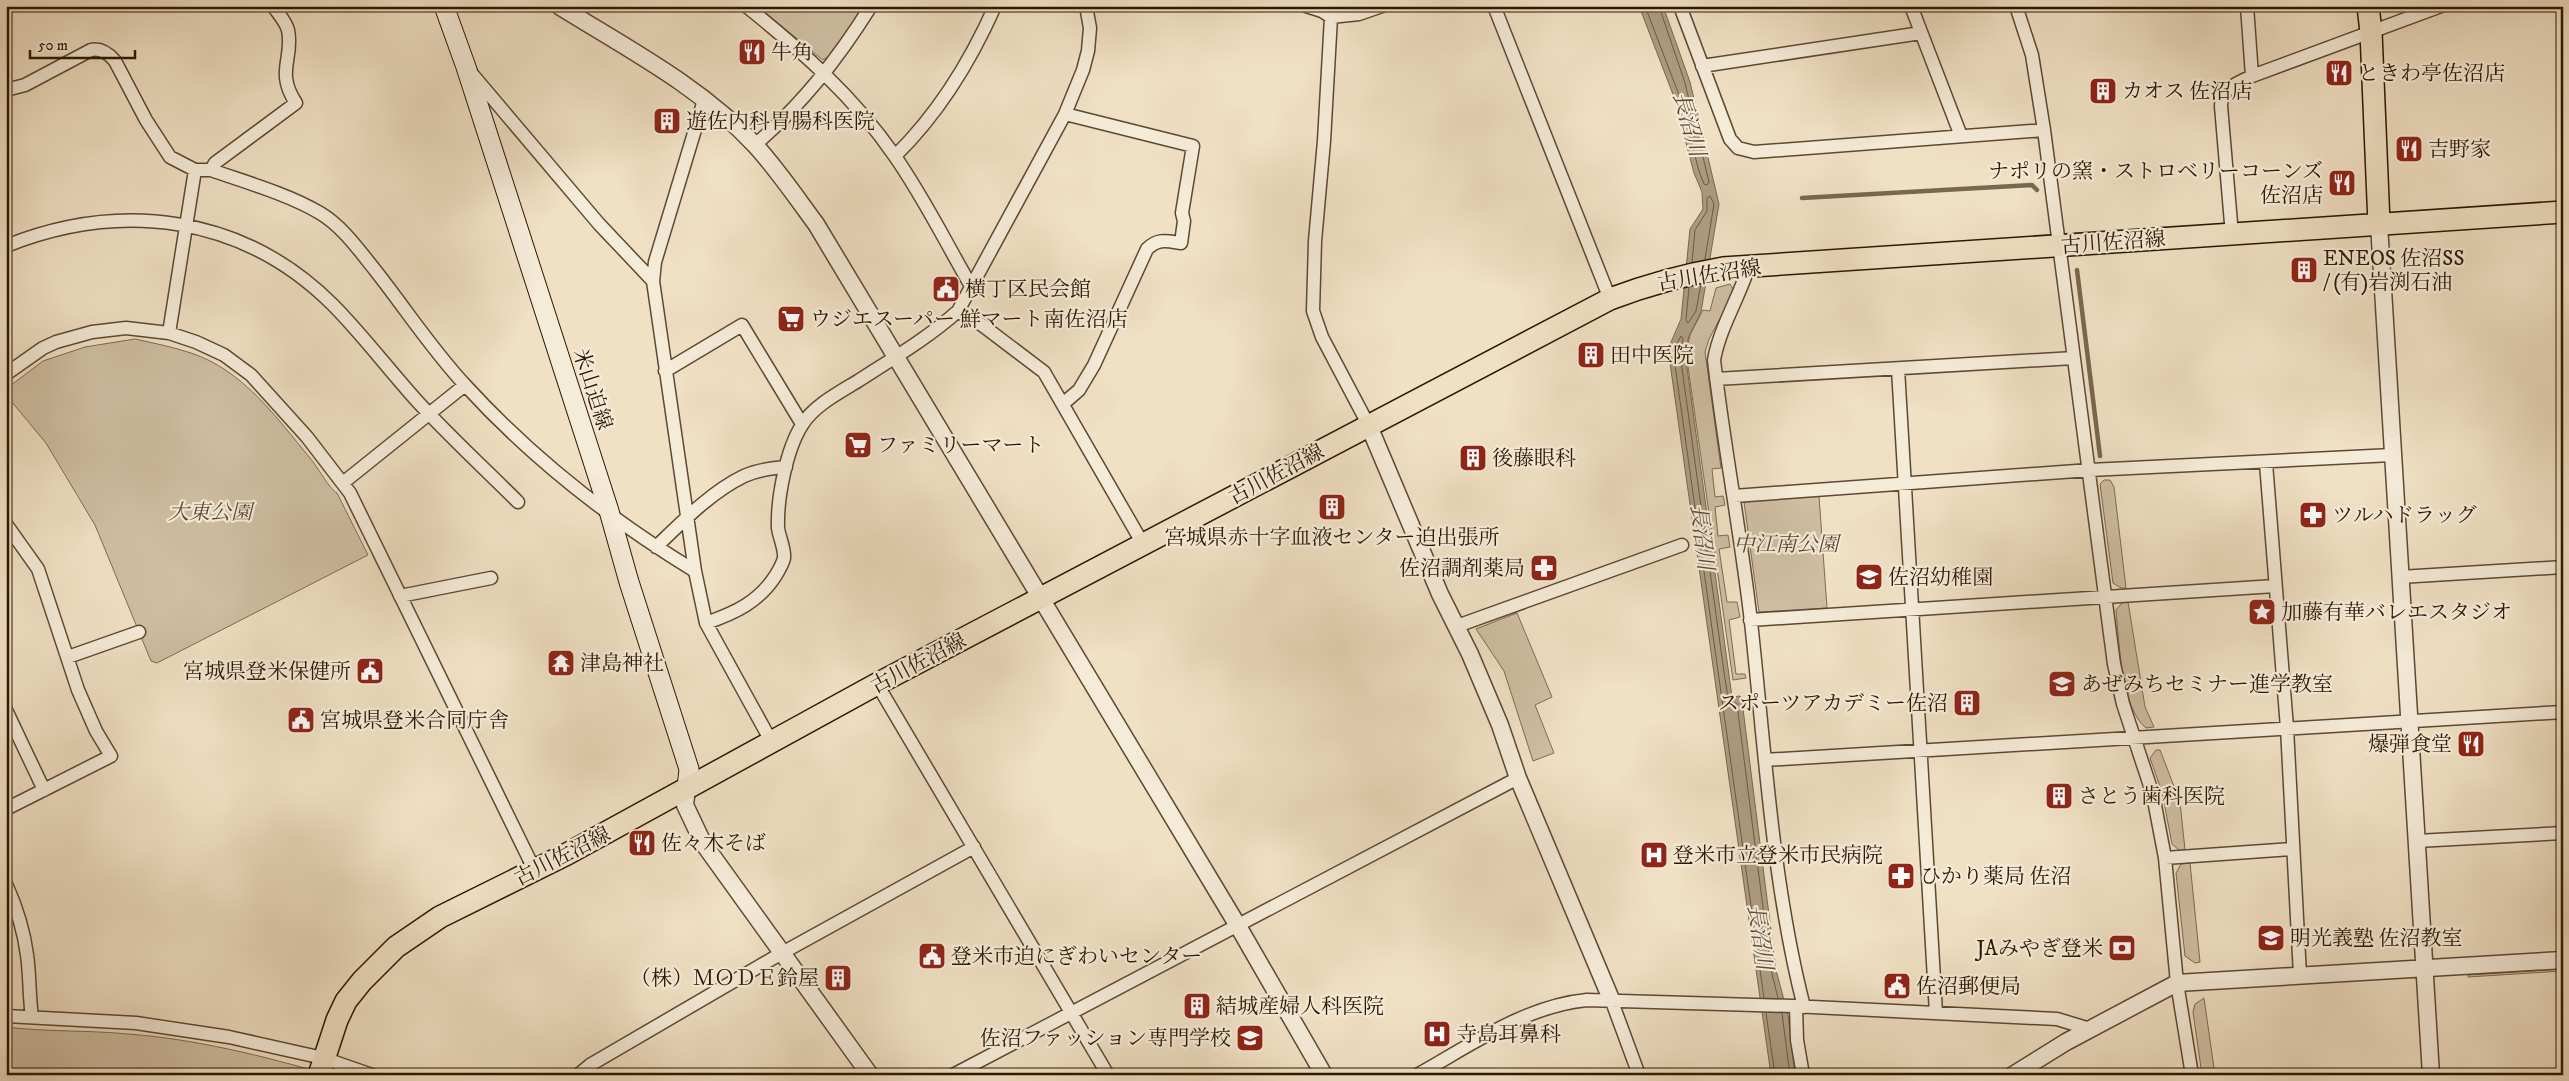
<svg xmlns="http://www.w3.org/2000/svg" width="2569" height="1081" font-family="'IM FELL DW Pica','Noto Serif JP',serif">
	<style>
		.green { fill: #cfbea3; stroke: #7e6a52 }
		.water { fill: #ad9c82; stroke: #79674f }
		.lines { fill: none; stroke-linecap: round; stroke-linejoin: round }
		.shore { stroke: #6c5a42; stroke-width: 1 }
		.stream { stroke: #79674f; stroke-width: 4.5 }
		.minor-casing { stroke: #5d4932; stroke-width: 15 }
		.tertiary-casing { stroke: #5d4932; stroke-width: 19 }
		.secondary-casing { stroke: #2c1702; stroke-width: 21 }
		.primary-casing { stroke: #2c1702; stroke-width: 24 }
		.minor { stroke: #f5ebd9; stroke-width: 12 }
		.tertiary { stroke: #f5ebd9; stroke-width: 16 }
		.secondary { stroke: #f5ebd9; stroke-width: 19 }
		.primary { stroke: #f0e0c4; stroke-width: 21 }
		.labels { text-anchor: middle; stroke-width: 4.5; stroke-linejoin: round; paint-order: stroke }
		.poi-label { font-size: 21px; fill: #2c1702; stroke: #f5ebd9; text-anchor: start }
		.street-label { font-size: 21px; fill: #2c1702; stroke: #f5ebd9 }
		.park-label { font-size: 21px; font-style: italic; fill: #5d4932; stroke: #f5ebd9 }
		.water-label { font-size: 22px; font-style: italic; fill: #604c35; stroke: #f5ebd9 }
	</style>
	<rect width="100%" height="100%" fill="#f0e0c4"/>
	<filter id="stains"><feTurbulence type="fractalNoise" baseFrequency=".004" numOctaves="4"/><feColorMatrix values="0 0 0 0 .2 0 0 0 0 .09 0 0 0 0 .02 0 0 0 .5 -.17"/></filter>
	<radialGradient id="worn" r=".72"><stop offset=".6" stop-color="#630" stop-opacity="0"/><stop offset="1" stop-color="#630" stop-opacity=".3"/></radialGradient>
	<path class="green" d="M757 6H862C852 23 840 50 823 60Z
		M1730 284 1733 289 1732 296 1709 339 1705 352 1721 468 1712 469 1715 497 1723 496 1725 505 1715 507 1718 536 1728 535 1730 547 1719 549 1727 602H1737L1740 617 1729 620 1736 674H1745L1746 678 1733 680 1686 353 1690 335 1703 310 1710 311 1716 288Z
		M135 339C153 343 173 347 191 353 243 370 276 417 310 458 317 466 330 490 337 493L368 555 157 663 151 661 95 525 46 443 6 395V389L43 361 85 347Z
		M2104 480H2110L2114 487 2126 588H2121L2113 583 2100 484Z
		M1819 496 1827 608 1759 612 1744 502Z
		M2123 602H2128L2145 707 2154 727 2146 728C2121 708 2119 641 2116 610Z
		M1517 613 1552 697 1535 705 1554 753 1533 761 1504 671 1476 629Z
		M2156 750H2160L2180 802 2185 850H2179L2172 844 2162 792 2150 758Z
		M2190 863 2200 962 2195 963 2185 956 2176 873 2181 864Z
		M2563 969V971L2468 977V975Z
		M2204 998 2215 1075H2202L2193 1012 2195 1004Z
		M6 1027C47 1032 87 1030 128 1034 195 1039 264 1056 329 1075H65L6 1069Z"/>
	<path class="water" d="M1639 6H1663L1690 82 1719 204 1701 312 1689 336 1685 353 1732 697 1740 696 1742 701 1776 970 1788 1015 1795 1075H1771L1668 349 1681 319 1690 229 1703 209 1702 192 1694 173 1674 97Z"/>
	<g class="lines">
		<path class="shore" d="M1645 6 1679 95 1699 171 1704 184 1707 185 1709 182 1685 83 1659 6
			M1692 262 1695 230 1707 211V198L1710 196 1714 204 1705 259
			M1689 287 1686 320 1688 323 1696 311 1701 284
			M1764 998 1673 351 1681 336 1683 339 1680 354 1724 672 1728 698 1737 704 1771 970 1778 998
			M1766 1013 1775 1075
			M1782 1013 1790 1075"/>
		<path class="stream" d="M1802 198 2032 185 2037 190
			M2077 270 2100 456"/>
		<defs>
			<path id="minor" d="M746 6C801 50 854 97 894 155 923 196 946 243 971 286
				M1306 6 1322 11 1331 17 1359 14 1382 6
				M1494 6 1610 299
				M1680 6 1730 139 1738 148 1754 152 2044 130
				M1911 6 1961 136
				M2016 6 2032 55 2044 130 2114 664 2123 704 2153 795 2165 858 2177 983 2192 1075
				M2247 6 2252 76
				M1331 17 1324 141 1315 241 1313 311 1322 337 1369 426
				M1702 66 1921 33
				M472 74 599 224 653 281
				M6 90 25 85 91 50C101 48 108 53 115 61L146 120 170 157 195 170H211C245 182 288 194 320 213 342 226 359 250 375 270 405 308 433 351 466 386 532 458 611 520 695 571
				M704 100 655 262 653 281 695 571 706 623C735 613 759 602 776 575 779 570 783 563 784 558 785 548 779 537 778 528 777 499 786 450 802 425 813 406 840 392 858 381 892 359 928 338 958 311L1065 114 1083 70 1088 51 1090 28 1086 6
				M755 145C803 103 837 60 871 6
				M895 156C937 115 971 60 995 6
				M211 170 215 163 296 103C275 72 294 58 288 30 286 22 278 13 273 6
				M2232 235 2221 106C2221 88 2238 83 2252 76L2441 6
				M6 246C121 200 242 215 332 304 362 334 388 369 417 401 449 436 485 469 518 502
				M1749 266C1739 298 1720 327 1714 360 1724 447 1741 534 1751 622 1765 749 1772 882 1804 1007
				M958 311 982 325 1044 372 1143 544
				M169 333 195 170
				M1898 369 1936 1013
				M665 371 742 325 802 424
				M6 374 43 348 56 342 92 332 126 328 169 333 196 342 224 355 251 375 307 437 350 493 535 871
				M1716 379 2074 358
				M1064 403 1079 390 1094 365 1147 249C1158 238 1167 241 1181 243L1184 221 1182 213 1193 146 1065 114
				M2266 463 2287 728 2300 975
				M344 482 465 385
				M1734 496 2090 470 2392 455
				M6 524 38 569 78 690 96 731 111 756 6 809
				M656 547C682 522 711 492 744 476 757 470 772 468 786 467
				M2400 577 2563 567
				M400 596 491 578
				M1750 620 2275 586
				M706 623 771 741
				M1457 626 1682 545
				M68 657 139 632
				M877 684 1108 1075
				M6 710 44 790
				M1765 760 2563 712
				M2417 841 2563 833
				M2165 858 2293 849
				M6 884C16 906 24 931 27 955 30 975 29 997 32 1017
				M1611 999 1639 1075
				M1796 1006 1797 1040 1803 1075
				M6 1016 136 1023 229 1037 323 1058 372 1075
				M578 1075 590 1065 782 953 974 847
				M953 1075 1518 778
				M1417 1075C1471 1045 1525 1006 1587 1000L1792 1006 2057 1019 2090 1029"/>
			<path id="tertiary" d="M559 6C626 48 700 86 755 145 777 169 796 197 816 224L1238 926 1324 1075
				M2379 224 2431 1075
				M1369 426 1440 594 1470 654 1500 725 1518 778 1611 999
				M687 788 685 805 703 843 870 1075
				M2013 1075 2066 1042 2177 983 2563 960"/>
			<path id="secondary" d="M444 6 466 67 609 511 629 582 689 769 687 788"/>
			<path id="primary" d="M2368 6 2371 32 2379 224
				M319 1075 337 1020 346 1001 362 981 396 947 440 917 567 854 877 684 1610 299C1647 285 1683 275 1723 268L2563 212"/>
		</defs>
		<use href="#minor" class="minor-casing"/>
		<use href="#tertiary" class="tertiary-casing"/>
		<use href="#secondary" class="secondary-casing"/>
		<use href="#primary" class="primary-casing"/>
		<use href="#minor" class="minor"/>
		<use href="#tertiary" class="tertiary"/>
		<use href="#secondary" class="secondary"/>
		<use href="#primary" class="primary"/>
	</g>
	<defs>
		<symbol id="restaurant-square" viewBox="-11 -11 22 22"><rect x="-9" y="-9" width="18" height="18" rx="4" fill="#8f2418" stroke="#f5ebd9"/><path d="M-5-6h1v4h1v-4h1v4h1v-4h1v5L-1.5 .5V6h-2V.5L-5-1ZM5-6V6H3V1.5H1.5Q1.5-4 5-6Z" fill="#fff"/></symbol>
		<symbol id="building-square" viewBox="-11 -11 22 22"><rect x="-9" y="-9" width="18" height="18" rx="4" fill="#8f2418" stroke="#f5ebd9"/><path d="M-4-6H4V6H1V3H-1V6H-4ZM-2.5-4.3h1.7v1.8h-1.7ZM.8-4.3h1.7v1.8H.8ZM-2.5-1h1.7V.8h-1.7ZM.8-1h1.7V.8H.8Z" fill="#fff"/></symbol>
		<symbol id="civic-square" viewBox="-11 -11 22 22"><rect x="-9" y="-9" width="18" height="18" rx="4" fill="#8f2418" stroke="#f5ebd9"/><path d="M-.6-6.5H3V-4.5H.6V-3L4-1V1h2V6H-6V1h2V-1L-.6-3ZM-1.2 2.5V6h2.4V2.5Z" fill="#fff"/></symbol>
		<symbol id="supermarket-square" viewBox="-11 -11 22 22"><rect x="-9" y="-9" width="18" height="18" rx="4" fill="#8f2418" stroke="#f5ebd9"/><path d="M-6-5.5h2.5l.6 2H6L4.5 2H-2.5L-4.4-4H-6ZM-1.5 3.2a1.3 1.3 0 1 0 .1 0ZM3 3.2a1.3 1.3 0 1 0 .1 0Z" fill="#fff"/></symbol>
		<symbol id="pharmacy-square" viewBox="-11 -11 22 22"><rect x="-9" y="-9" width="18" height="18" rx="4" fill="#8f2418" stroke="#f5ebd9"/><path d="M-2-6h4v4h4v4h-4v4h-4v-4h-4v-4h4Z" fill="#fff"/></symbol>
		<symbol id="school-square" viewBox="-11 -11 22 22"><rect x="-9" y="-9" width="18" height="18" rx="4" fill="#8f2418" stroke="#f5ebd9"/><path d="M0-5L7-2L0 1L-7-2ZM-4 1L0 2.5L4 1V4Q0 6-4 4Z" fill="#fff"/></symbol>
		<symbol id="sight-square" viewBox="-11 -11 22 22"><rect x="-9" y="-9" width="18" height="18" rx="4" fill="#8f2418" stroke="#f5ebd9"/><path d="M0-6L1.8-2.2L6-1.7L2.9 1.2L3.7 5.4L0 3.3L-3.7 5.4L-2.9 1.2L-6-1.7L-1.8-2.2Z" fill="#fff"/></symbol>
		<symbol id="temple-square" viewBox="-11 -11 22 22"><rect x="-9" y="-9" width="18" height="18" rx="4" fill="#8f2418" stroke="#f5ebd9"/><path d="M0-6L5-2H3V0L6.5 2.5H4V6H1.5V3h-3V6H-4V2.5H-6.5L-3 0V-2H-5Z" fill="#fff"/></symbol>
		<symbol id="hospital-square" viewBox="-11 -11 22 22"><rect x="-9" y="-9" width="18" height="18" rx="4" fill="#8f2418" stroke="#f5ebd9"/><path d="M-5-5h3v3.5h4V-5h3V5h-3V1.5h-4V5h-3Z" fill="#fff"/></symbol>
		<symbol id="bank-square" viewBox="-11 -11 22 22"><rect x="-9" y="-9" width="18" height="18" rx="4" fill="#8f2418" stroke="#f5ebd9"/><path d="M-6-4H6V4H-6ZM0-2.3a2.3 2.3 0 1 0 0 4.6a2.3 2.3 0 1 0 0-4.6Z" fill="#fff"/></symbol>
	</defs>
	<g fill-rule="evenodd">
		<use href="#restaurant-square" x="736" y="36" width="32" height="32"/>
		<use href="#restaurant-square" x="2323" y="57" width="32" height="32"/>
		<use href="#building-square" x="2087" y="75" width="32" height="32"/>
		<use href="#building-square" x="651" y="105" width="32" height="32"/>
		<use href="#restaurant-square" x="2393" y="133" width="32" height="32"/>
		<use href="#restaurant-square" x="2326" y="167" width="32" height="32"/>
		<use href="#building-square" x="2288" y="254" width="32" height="32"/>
		<use href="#civic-square" x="930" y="273" width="32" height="32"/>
		<use href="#supermarket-square" x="775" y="303" width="32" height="32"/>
		<use href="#building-square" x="1575" y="339" width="32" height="32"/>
		<use href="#supermarket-square" x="842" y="429" width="32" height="32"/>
		<use href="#building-square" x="1457" y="442" width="32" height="32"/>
		<use href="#building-square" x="1316" y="491" width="32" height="32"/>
		<use href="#pharmacy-square" x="2297" y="499" width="32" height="32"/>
		<use href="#pharmacy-square" x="1528" y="552" width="32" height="32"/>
		<use href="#school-square" x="1853" y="561" width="32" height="32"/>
		<use href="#sight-square" x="2246" y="596" width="32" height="32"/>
		<use href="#temple-square" x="545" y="647" width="32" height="32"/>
		<use href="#civic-square" x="354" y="655" width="32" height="32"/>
		<use href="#school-square" x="2046" y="668" width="32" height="32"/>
		<use href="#building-square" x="1951" y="687" width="32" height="32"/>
		<use href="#civic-square" x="285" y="704" width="32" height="32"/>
		<use href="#restaurant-square" x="2455" y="728" width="32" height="32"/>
		<use href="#building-square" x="2043" y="780" width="32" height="32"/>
		<use href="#restaurant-square" x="626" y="827" width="32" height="32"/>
		<use href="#hospital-square" x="1638" y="839" width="32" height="32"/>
		<use href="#pharmacy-square" x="1885" y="860" width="32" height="32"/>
		<use href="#school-square" x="2255" y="922" width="32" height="32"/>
		<use href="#bank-square" x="2106" y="932" width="32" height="32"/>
		<use href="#civic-square" x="916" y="940" width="32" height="32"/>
		<use href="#building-square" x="822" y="962" width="32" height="32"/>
		<use href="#civic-square" x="1881" y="970" width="32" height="32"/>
		<use href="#building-square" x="1181" y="990" width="32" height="32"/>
		<use href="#hospital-square" x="1421" y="1018" width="32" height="32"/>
		<use href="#school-square" x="1234" y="1022" width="32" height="32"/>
	</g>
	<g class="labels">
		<g class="poi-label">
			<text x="771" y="59">牛角</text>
			<text x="2358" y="80">ときわ亭佐沼店</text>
			<text x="2122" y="98">カオス 佐沼店</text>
			<text x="686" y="128">遊佐内科胃腸科医院</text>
			<text x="2428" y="156">吉野家</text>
			<text x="2323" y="178" text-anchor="end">ナポリの窯・ストロベリーコーンズ<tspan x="2323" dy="24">佐沼店</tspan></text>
			<text x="2323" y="265">ENEOS 佐沼SS<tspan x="2323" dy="24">/ (有)岩渕石油</tspan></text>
			<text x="965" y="296">横丁区民会館</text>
			<text x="810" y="326">ウジエスーパー 鮮マート南佐沼店</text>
			<text x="1610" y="362">田中医院</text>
			<text x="877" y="452">ファミリーマート</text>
			<text x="1492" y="465">後藤眼科</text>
			<text x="2332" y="522">ツルハドラッグ</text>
			<text x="1332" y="544" text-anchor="middle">宮城県赤十字血液センター迫出張所</text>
			<text x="1525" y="575" text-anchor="end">佐沼調剤薬局</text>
			<text x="1888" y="584">佐沼幼稚園</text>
			<text x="2281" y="619">加藤有華バレエスタジオ</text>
			<text x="580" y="670">津島神社</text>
			<text x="351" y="678" text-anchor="end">宮城県登米保健所</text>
			<text x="2081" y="691">あぜみちセミナー進学教室</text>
			<text x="1948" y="710" text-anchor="end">スポーツアカデミー佐沼</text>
			<text x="320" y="727">宮城県登米合同庁舎</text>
			<text x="2452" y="751" text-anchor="end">爆弾食堂</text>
			<text x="2078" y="803">さとう歯科医院</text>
			<text x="661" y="850">佐々木そば</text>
			<text x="1673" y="862">登米市立登米市民病院</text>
			<text x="1920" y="883">ひかり薬局 佐沼</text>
			<text x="2290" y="945">明光義塾 佐沼教室</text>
			<text x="2103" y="955" text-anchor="end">JAみやぎ登米</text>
			<text x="951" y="963">登米市迫にぎわいセンター</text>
			<text x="819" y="985" text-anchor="end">（株）ＭＯＤＥ鈴屋</text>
			<text x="1916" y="993">佐沼郵便局</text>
			<text x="1216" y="1013">結城産婦人科医院</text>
			<text x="1456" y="1041">寺島耳鼻科</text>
			<text x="1231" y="1045" text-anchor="end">佐沼ファッション専門学校</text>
		</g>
		<g class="street-label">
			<text transform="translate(2113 242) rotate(-4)" y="7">古川佐沼線</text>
			<text transform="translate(1709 275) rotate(-9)" y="7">古川佐沼線</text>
			<text transform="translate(593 389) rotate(72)" y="7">米山迫線</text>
			<text transform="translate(1276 474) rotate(-28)" y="7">古川佐沼線</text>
			<text transform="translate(918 663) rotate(-28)" y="7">古川佐沼線</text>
			<text transform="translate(562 856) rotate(-27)" y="7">古川佐沼線</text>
		</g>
		<g class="park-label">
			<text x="210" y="519">大東公園</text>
			<text x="1786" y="551">中江南公園</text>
		</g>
		<g class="water-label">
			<text transform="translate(1690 124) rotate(74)" y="8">長沼川</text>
			<text transform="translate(1703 537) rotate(83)" y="8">長沼川</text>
			<text transform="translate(1761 937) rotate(81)" y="8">長沼川</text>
		</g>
	</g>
	<rect width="2569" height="1081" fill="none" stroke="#f0e0c4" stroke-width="25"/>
	<rect x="8" y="8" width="2554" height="1066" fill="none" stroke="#2c1702" stroke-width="2.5"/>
	<rect x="12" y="12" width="2544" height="1056" fill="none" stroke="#2c1702"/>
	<path d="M30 50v8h105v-8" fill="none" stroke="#2c1702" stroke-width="2.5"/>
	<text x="38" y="50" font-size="15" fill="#2c1702" stroke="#f5ebd9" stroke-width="4" paint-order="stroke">50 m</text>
	<rect width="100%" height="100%" filter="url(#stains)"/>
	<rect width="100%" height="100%" fill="url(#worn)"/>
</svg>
